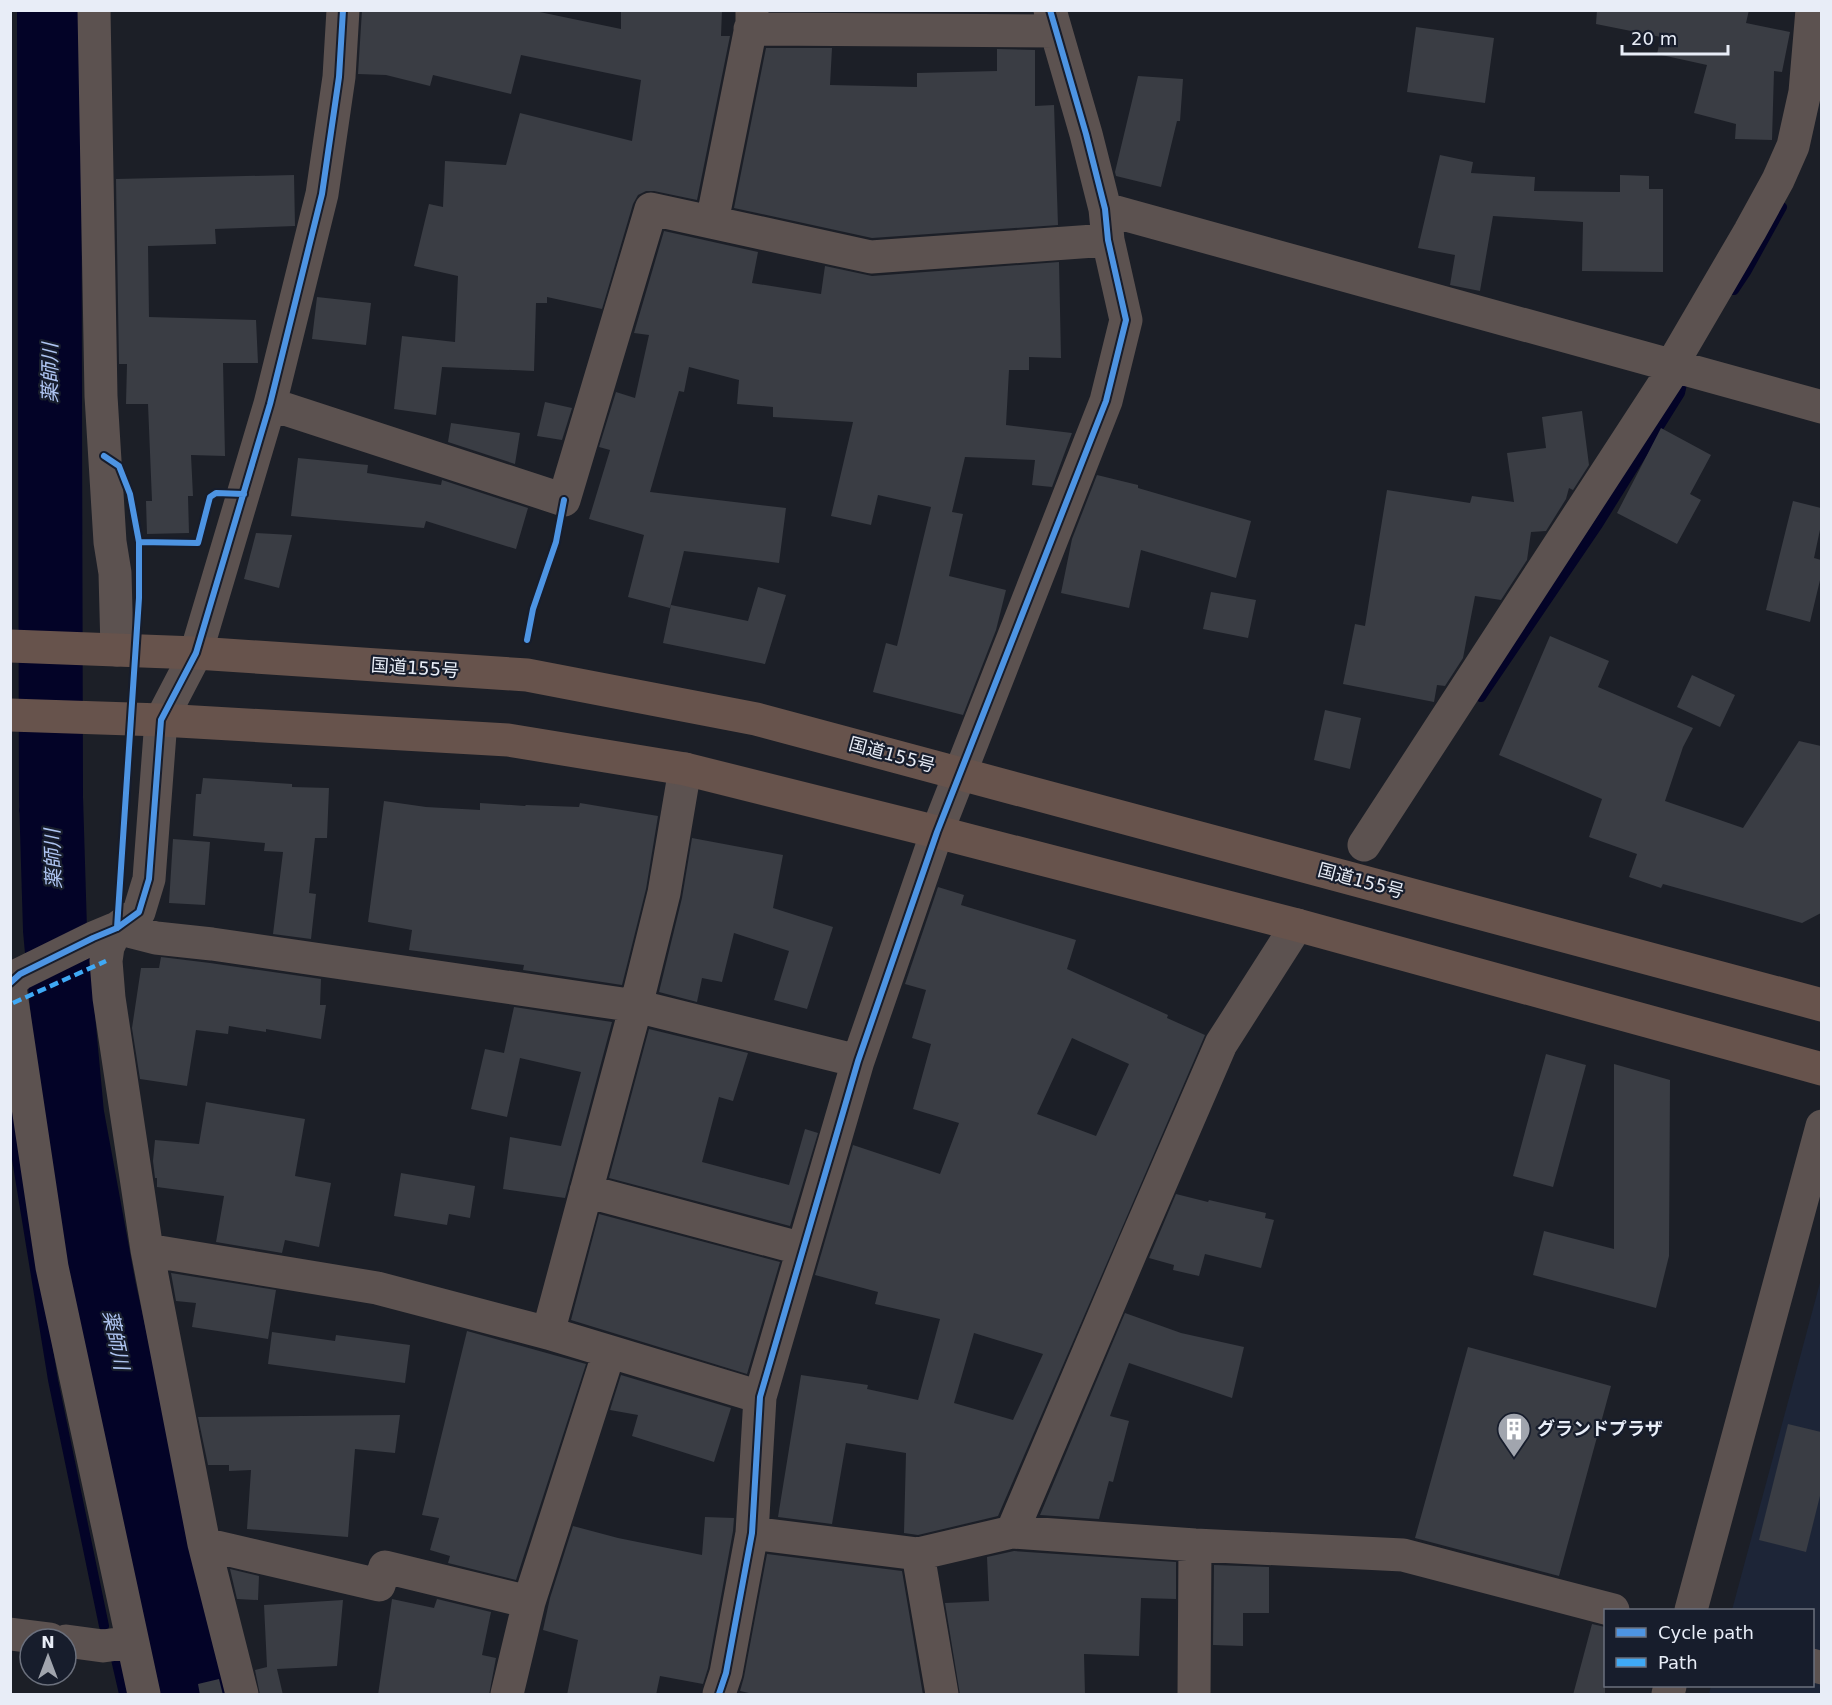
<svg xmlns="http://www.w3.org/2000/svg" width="1832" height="1705" font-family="'DejaVu Sans','Noto Sans JP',sans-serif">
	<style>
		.built { fill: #1d2537 }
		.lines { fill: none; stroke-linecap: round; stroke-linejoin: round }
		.stream { stroke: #030327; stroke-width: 10 }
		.river { stroke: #030327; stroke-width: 64 }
		.building { fill: #3a3d44; fill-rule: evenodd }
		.minor { stroke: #5c5250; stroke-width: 33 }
		.highway { stroke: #67534c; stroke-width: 33 }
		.quiet { stroke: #3fa9f5; stroke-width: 4.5; stroke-dasharray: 9 4.5; stroke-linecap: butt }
		.cycleway-casing { stroke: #171d2c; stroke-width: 10 }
		.cycleway { stroke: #4d94e3; stroke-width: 6 }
		.labels { text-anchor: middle; stroke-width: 4.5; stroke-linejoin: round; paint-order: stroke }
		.street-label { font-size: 18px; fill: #e8edf7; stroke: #171d2c }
		.poi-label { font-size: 18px; font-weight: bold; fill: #e8edf7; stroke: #171d2c; text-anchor: start }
		.water-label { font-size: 20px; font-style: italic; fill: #aec4f1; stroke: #171d2c }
	</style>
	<rect width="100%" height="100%" fill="#1c1f27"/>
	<path class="built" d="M1821 1279V1694H1709L1711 1686H1812V1610H1732Z"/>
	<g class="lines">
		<path class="stream" d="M1734 290 1746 272 1782 207
			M1481 697 1597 526 1680 393 1684 375
			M24 810 51 797
			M10 1116 53 1380 104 1626
			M115 1655 124 1694"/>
		<path class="river" d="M49 10 51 797 55 930 72 1114 104 1288 193 1694"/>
	</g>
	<path class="building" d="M362 10H530L621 29V10H722L721 36H730L697 200 654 191H646L638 195 633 204 602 309 547 297V303H536L534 371 442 367 436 415 394 409 402 336 455 342 458 276 414 266 429 204 443 207 445 161 506 165 520 113 632 141 641 80 521 55 511 94 433 75 430 86 386 75 358 74Z
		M1597 10H1749L1746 23 1790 32 1782 72 1774 71 1772 140 1735 139 1736 124 1694 113 1707 65 1657 54 1661 37 1596 24Z
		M1416 27 1494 38 1485 103 1407 92Z
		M766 48H832L830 85 917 87V73L997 71V49L1035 50V106L1054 105 1058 225 872 238 734 208Z
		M1138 76 1183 79 1180 121H1177L1161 187 1116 176 1115 172Z
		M1440 155 1473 162 1471 173 1535 177 1534 191 1620 192V175L1649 176V189H1663V272L1582 271 1583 222 1493 216 1480 291 1450 285 1455 255 1418 248Z
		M294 175 295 226 215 229 216 244 148 246 149 317 256 320 258 363H223L225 456 191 455 193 496H188L189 533 147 534 146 501H152L148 404H126L127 364H119L116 179Z
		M664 231 758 252 752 283 821 294 825 266 872 276 1059 262 1061 358 1029 357V370H1009L1006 425 1072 433 1052 487 1032 485 1035 460 965 457 952 512 963 514 949 576 1006 590 996 630 963 715 873 692 886 643 897 646 931 507 878 495 871 525 831 516 853 422 773 417V407L737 404 739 380 689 367 684 392 679 391 650 492 786 508 779 563 684 551 670 608 628 597 644 535 589 519 610 450 599 447 616 392 635 398 649 335 634 333Z
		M317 297 371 303 366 345 312 339Z
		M545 402 572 408 562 440 537 436Z
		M1582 411 1589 465 1573 490 1569 488 1566 499 1546 531 1531 532 1527 560 1501 600 1475 596 1463 658 1445 686 1437 685 1434 702 1343 684 1355 624 1365 626 1387 490 1470 503 1472 496 1514 502 1507 453 1546 448 1542 417Z
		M451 423 520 433 515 464 448 442Z
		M1661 428 1711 455 1690 494 1701 500 1677 544 1617 513Z
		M298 458 368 465 367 473 441 485 442 480 528 508 516 549 426 521 424 528 291 516Z
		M1097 475 1138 485V488L1251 521 1236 578 1141 550 1129 608 1061 593 1072 539Z
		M1793 501 1821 508V525L1814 558 1821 560V576L1810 622 1766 610Z
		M256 533 292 535 279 588 244 579Z
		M758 587 786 595 765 664 663 643 671 605 748 621Z
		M1211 592 1256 600 1248 638 1203 629Z
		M1550 636 1609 661 1598 687 1693 728 1683 747 1665 801 1743 828 1799 741 1821 746V913L1802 923 1663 884 1661 888 1629 877 1637 854 1589 837 1602 799 1499 755Z
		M1692 675 1735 695 1720 727 1677 707Z
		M1325 710 1361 718 1350 769 1314 760Z
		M203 778 292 784V787L329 788 327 838H315L309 893 316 894 311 939 273 934 283 852 264 851 265 843 193 836 196 794H201Z
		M384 801 426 807 480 810V803L525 806 526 805 579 807 580 803 658 816 646 889 622 985 523 970 524 965 409 950 412 930 368 922Z
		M692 838 783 855 773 908 833 927 807 1009 774 1000 789 951 734 933 722 982 702 978 697 1002 659 992 682 898Z
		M173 839 210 842 205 905 169 903Z
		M938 887 964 895 961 905 1076 940 1067 969 1168 1015 1167 1018 1205 1035 998 1516 918 1535 904 1533 906 1453 846 1443 832 1524 778 1517 801 1375 868 1385 867 1389 918 1400 940 1319 875 1304 878 1292 815 1275 853 1145 940 1174 959 1123 913 1109 931 1044 912 1038 926 990 905 984ZM1072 1038 1129 1064 1096 1136 1037 1114ZM974 1333 1043 1354 1013 1420 954 1403Z
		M161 957 210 963 321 979 320 1005H326L321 1039 266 1029V1032L229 1026 228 1034 196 1030 187 1086 140 1079 132 1028 141 968H159Z
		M514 1007 612 1022 565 1198 503 1189 510 1137 561 1146 581 1072 520 1058 507 1117 471 1109 485 1049 504 1053Z
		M649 1029 748 1053 733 1101 719 1097 702 1162 789 1185 805 1129 818 1133 790 1226 609 1178Z
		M1546 1054 1586 1065 1553 1187 1513 1176Z
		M1614 1064 1670 1080 1669 1256 1656 1308 1533 1275 1544 1231 1614 1249Z
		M206 1102 305 1119 295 1176 331 1183 319 1247 285 1240 282 1253 216 1242 224 1196 157 1187V1178H155L153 1161 155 1140 199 1144Z
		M401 1173 475 1186 470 1218 449 1214 447 1225 394 1216Z
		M1176 1194 1208 1202 1209 1200 1266 1213 1265 1218 1274 1220 1261 1268 1205 1254 1199 1276 1173 1270 1174 1265 1149 1258Z
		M599 1214 780 1262 747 1374 571 1320Z
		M171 1273 276 1290 268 1339 192 1327 196 1303 176 1301Z
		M1125 1313 1181 1333 1244 1347 1232 1398 1129 1363 1110 1416 1129 1421 1113 1482 1109 1481 1099 1519 1040 1515Z
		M467 1331 586 1364 516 1580 448 1563 450 1556 430 1550 439 1518 422 1515Z
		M272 1332 335 1341 336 1335 410 1345 405 1383 268 1364Z
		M1468 1347 1611 1386 1559 1576 1415 1538Z
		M621 1375 731 1408 714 1462 632 1436 638 1415 610 1410Z
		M400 1415 395 1453 355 1449 348 1537 247 1529 251 1470 229 1471V1465H208L198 1417Z
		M1788 1424 1821 1432V1492L1806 1552 1759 1540Z
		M705 1517 734 1518 733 1531 708 1668 703 1684 660 1676 656 1695H567L578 1640 543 1630 550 1598 573 1526 618 1538 702 1555Z
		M1014 1551 1176 1562V1599L1141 1598 1139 1656 1084 1654 1085 1695H960L945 1603 989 1601 987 1557Z
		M767 1554 902 1571 923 1695H758L740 1691 744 1677Z
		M1214 1565 1269 1567V1613H1243V1646L1213 1645Z
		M230 1569 259 1576 258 1600 237 1599Z
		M392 1599 434 1608 437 1599 491 1612 482 1655 496 1658 489 1695H378Z
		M343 1600 337 1666 277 1669 283 1695H260L255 1670 267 1667 264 1605Z
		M1592 1624 1605 1627V1695H1573Z
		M219 1679 223 1695H200L198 1684Z"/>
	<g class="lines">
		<path class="minor" d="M94 10 101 396 110 542 115 573 117 650
			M750 29 1056 31
			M1105 209 1822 407
			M712 222 752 22V10
			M270 404 564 500 651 209 871 257 1108 240
			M1364 845 1675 367 1677 356 1750 231 1778 180 1793 146 1805 92 1812 10
			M117 928 108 947 106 961 109 998 147 1250 204 1544 242 1694
			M117 928 156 938 212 944 636 1006 858 1061
			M10 983 20 974 93 938 117 928 139 912 149 879 161 720 196 653 270 404 322 194 339 77 343 10
			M10 987 52 1267 144 1694
			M586 1191 803 1249
			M147 1250 377 1288 548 1333 760 1397
			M548 1333 636 1006 664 893 685 769
			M1012 1532 1134 1245 1221 1044 1297 925
			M752 1533 918 1554
			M204 1544 379 1585 385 1567 529 1602
			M1691 1610 1822 1126
			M10 1634 50 1639
			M66 1641 103 1646 132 1642
			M1812 1665 1822 1668
			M507 1694 529 1602 609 1352
			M719 1694 726 1673 752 1533 760 1397 858 1061 937 832 1106 401 1126 320 1108 240 1105 209 1086 134 1050 10
			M942 1694 918 1554 1012 1532 1195 1545 1403 1555 1613 1610
			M1194 1694 1195 1545
			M1668 1694 1670 1686"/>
		<path class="highway" d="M10 646 196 653 527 675 756 719 1822 1005
			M10 715 161 720 508 740 685 769 937 832 1297 925 1822 1069"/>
		<path class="quiet" d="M13 1003 106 961"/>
		<defs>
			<path id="cycleway" d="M104 456 119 466 130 494 139 542V598L117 928
				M139 542 198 543 210 497 216 493 244 494
				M527 640 533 609 556 542 564 500
				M10 983 20 974 93 938 117 928 139 912 149 879 161 720 196 653 270 404 322 194 339 77 343 10
				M719 1694 726 1673 752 1533 760 1397 858 1061 937 832 1106 401 1126 320 1108 240 1105 209 1086 134 1050 10"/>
		</defs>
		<use href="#cycleway" class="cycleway-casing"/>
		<use href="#cycleway" class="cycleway"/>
	</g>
	<defs>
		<symbol id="building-pin" viewBox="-11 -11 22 30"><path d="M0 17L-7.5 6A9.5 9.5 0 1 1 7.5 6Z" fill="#a1a5ae" stroke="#171d2c"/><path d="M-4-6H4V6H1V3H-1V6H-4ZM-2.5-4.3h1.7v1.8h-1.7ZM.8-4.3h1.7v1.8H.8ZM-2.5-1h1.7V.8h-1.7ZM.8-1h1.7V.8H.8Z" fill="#fff"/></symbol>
	</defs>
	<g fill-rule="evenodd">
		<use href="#building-pin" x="1495" y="1410" width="38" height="52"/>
	</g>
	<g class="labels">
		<g class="street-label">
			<text transform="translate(415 668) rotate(4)" y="6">国道155号</text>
			<text transform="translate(892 755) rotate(15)" y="6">国道155号</text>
			<text transform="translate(1361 881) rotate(15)" y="6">国道155号</text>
		</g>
		<g class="poi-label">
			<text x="1537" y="1435">グランドプラザ</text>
		</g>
		<g class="water-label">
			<text transform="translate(50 373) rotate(-90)" y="7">薬師川</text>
			<text transform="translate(53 859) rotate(-92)" y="7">薬師川</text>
			<text transform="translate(116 1340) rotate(78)" y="7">薬師川</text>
		</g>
	</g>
	<rect width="1832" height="1705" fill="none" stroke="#e8edf7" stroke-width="24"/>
	<rect x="1604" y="1609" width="210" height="78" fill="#171d2c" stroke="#6b707d" stroke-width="1.5"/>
	<rect x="1616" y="1628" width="30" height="9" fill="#4d94e3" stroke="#6b707d" stroke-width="1.5"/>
	<text x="1658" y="1639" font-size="18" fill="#e8edf7">Cycle path</text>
	<rect x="1616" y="1658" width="30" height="9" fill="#3fa9f5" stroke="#6b707d" stroke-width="1.5"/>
	<text x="1658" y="1669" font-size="18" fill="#e8edf7">Path</text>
	<g transform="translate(48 1657)"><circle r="28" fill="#171d2c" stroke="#6b707d" stroke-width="1.5"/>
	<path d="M0-4.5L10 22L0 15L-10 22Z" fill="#a1a5ae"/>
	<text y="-9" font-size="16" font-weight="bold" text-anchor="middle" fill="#e8edf7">N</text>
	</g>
	<path d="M1622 45v9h106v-9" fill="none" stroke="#e8edf7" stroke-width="3"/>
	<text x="1631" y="45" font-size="18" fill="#e8edf7" stroke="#171d2c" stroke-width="4.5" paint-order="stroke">20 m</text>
</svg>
